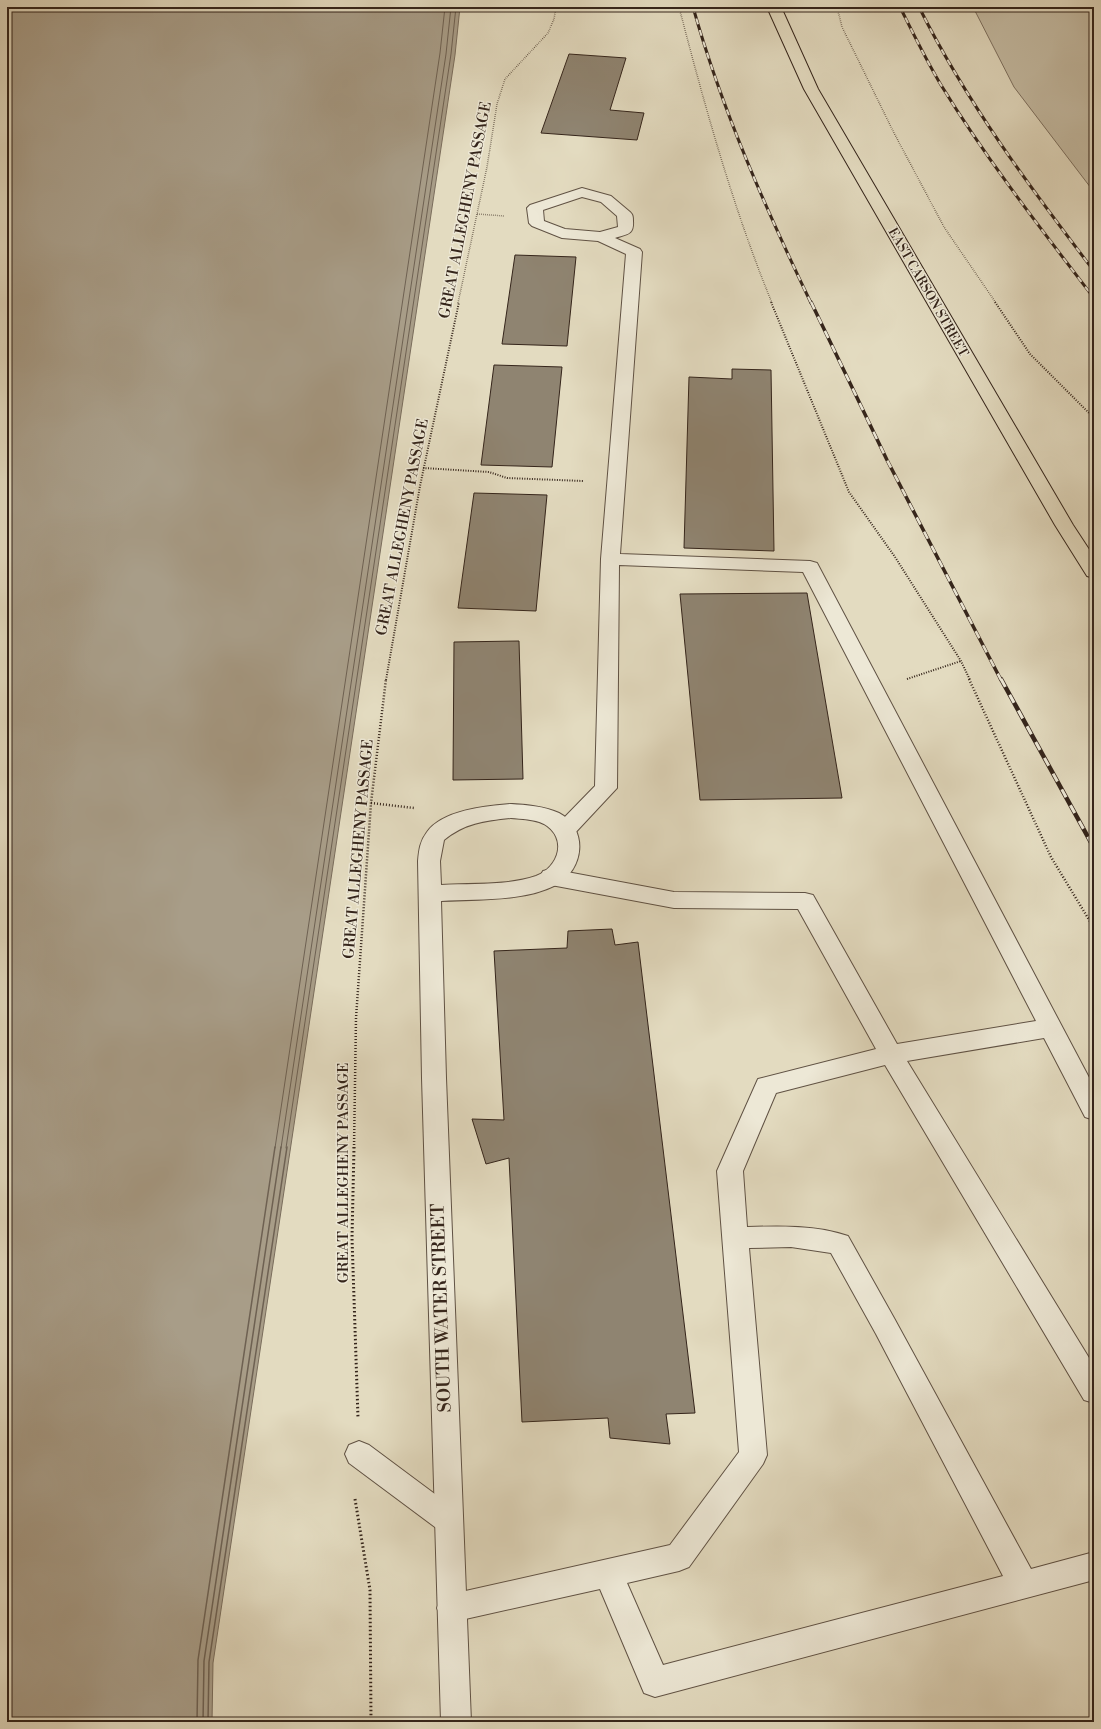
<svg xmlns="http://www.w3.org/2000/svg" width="1101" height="1729" font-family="'Libre Bodoni',serif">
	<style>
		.green { fill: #c5bca4; stroke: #7d7060 }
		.water { fill: #a89d88; stroke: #7a6d5c }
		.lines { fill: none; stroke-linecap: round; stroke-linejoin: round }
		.shore-far1 { stroke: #6e6152; stroke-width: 1 }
		.shore { stroke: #6e6152; stroke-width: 1.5 }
		.building { fill: #8f8471; stroke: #35251b }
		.service-casing { stroke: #605244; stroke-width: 2 }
		.minor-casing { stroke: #605244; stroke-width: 2 }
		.primary-casing { stroke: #35251b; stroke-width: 2 }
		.path-far3 { stroke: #35251b; stroke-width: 1.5; stroke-dasharray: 0.5 1.5; stroke-linecap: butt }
		.path-far2 { stroke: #35251b; stroke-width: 2; stroke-dasharray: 1 1.5; stroke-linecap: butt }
		.path-far1 { stroke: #35251b; stroke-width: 2.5; stroke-dasharray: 1 2; stroke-linecap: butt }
		.path { stroke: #35251b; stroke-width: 3; stroke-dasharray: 1.5 2.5; stroke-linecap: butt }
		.service { fill: #ede8d6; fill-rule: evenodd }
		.minor { fill: #ede8d6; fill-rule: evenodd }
		.primary { fill: #e3dbc0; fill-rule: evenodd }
		.rail-far2-casing { stroke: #35251b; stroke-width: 3 }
		.rail-far1-casing { stroke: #35251b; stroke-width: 3.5 }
		.rail-casing { stroke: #35251b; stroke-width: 4.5 }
		.rail-far2 { stroke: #ede8d6; stroke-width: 2; stroke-dasharray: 6; stroke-linecap: butt }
		.rail-far1 { stroke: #ede8d6; stroke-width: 2.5; stroke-dasharray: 8; stroke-linecap: butt }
		.rail { stroke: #ede8d6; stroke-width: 3; stroke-dasharray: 9; stroke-linecap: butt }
		.labels { text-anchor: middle; stroke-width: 3; stroke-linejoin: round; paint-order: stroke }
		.far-street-label { font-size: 13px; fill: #35251b; stroke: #ede8d6 }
		.street-label { font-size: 15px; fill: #35251b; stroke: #ede8d6 }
		.near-street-label { font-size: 18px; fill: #35251b; stroke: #ede8d6 }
	</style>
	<rect width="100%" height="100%" fill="#e3dbc0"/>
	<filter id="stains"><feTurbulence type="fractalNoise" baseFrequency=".005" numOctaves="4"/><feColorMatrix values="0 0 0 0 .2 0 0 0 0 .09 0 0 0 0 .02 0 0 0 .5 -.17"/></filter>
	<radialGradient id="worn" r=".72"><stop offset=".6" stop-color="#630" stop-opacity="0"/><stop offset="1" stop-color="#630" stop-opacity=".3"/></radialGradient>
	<path class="green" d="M973 7H1094V192L1014 87Z"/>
	<path class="water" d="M7 7H460L455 55 213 1663 212 1722H7Z"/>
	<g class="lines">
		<path class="shore-far1" d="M275 1148 440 53 445 7
			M281 1148 446 54 451 7
			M286 1148 451 54 456 7"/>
		<path class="shore" d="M197 1722 198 1660 275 1147
			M203 1722 204 1661 281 1147
			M208 1722 209 1662 287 1147"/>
	</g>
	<path class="building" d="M569 54 626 58 610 110 644 113 637 140 541 133Z
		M515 255 576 257 567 346 502 344Z
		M494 365 562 367 552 467 481 465Z
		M732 369 771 370 774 551 684 548 689 377 732 379Z
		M474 493 547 495 536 611 458 608Z
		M807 593 842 798 700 800 680 594Z
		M519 641 523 779 453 780 454 642Z
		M612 929 615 945 638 942 695 1413 666 1414 670 1444 610 1438 608 1418 522 1422 509 1158 486 1164 472 1119 504 1120 494 951 567 948 568 931Z"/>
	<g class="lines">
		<defs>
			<path id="service" d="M582 188 611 196 630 212C633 215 633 217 633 221 634 235 627 234 615 238L640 249 642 252 620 554 810 561 817 563 1094 1087V1120L1085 1117 1044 1038 907 1061 1094 1366V1403L1084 1400 885 1065 776 1093 743 1171 747 1227C781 1226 816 1225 848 1236L894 1318 1031 1569 1094 1552V1580L655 1697 644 1693 600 1589 452 1622 441 1618 437 1608 441 1598 452 1594 670 1545 739 1452 717 1171 758 1079 876 1049 798 909 674 908 551 885 543 883 540 877 543 871 551 869 674 892 805 893 813 895 897 1044 1036 1021 803 572 619 565 617 788 574 834 566 837 558 834 555 829 558 824 595 786 601 559 626 254 598 241 562 238 532 226 529 223 527 208 530 205ZM582 197 601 202 617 216 618 227 600 232 565 229 544 221 543 210ZM791 1247 831 1253 876 1334 1003 1576 663 1665 627 1583 679 1571 689 1567 763 1464 767 1455 749 1248Z
				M359 1441 369 1445 459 1512 463 1521 459 1530 449 1534 439 1530 349 1463 345 1454 349 1445Z"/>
			<path id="minor" d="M511 804C526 805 544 806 559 813 589 829 584 870 556 885 523 902 477 899 441 901L446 1078 471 1722H441L422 1078 418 861C419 850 420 841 427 832 443 810 486 806 511 804ZM511 818C521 819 534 819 544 824 568 838 559 867 536 876 506 886 472 883 441 885L440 861 444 840C465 823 484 821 511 818Z"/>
			<path id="primary" d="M767 7H781L818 89 1073 525 1094 557V578L1087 576 1055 525 804 89Z"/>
		</defs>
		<use href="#service" class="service-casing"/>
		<use href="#minor" class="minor-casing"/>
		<use href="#primary" class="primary-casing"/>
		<path class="path-far3" d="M679 7C705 107 733 208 772 303
			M837 7 842 27 894 133 944 227 996 303
			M477 214 504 216
			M458 303 487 167 497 104 505 79 548 33 554 19 556 7"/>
		<path class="path-far2" d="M771 302 849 492 895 557 961 661 970 680
			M995 302 1030 354 1094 418
			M423 468 489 472 507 478 583 481
			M907 679 961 661
			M386 680 420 486 459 302"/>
		<path class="path-far1" d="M969 679 1051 857 1094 928
			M371 803 414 808
			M354 1148 356 1018 371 803 386 679"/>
		<path class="path" d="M354 1147 352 1238 358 1418
			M355 1499 370 1590 371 1722"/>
		<use href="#service" class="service"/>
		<use href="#minor" class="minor"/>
		<use href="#primary" class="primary"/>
		<defs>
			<path id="rail-far2" d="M693 7C722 110 765 207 811 303
				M900 7C913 33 926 60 941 85 987 160 1041 229 1094 298
				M919 7C967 103 1029 186 1094 271"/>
			<path id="rail-far1" d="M811 302 887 460 1001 680"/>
			<path id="rail" d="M1001 679 1094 848"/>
		</defs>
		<use href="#rail-far2" class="rail-far2-casing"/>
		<use href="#rail-far1" class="rail-far1-casing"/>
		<use href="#rail" class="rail-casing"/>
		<use href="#rail-far2" class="rail-far2"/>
		<use href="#rail-far1" class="rail-far1"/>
		<use href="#rail" class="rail"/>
	</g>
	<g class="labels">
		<g class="far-street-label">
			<text transform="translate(929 292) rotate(60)" y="5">EAST CARSON STREET</text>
		</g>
		<g class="street-label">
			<text transform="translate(465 210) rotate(-79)" y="5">GREAT ALLEGHENY PASSAGE</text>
			<text transform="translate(402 527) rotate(-79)" y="5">GREAT ALLEGHENY PASSAGE</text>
			<text transform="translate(358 849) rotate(-85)" y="5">GREAT ALLEGHENY PASSAGE</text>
			<text transform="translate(343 1173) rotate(-90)" y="5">GREAT ALLEGHENY PASSAGE</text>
		</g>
		<g class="near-street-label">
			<text transform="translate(441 1308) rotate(-92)" y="6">SOUTH WATER STREET</text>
		</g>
	</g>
	<rect width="1101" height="1729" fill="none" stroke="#e3dbc0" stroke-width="24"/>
	<rect x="8" y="8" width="1085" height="1713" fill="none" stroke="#35251b" stroke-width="2"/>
	<rect x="12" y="12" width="1077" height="1705" fill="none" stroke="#35251b"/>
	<rect width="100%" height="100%" filter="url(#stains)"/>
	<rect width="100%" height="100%" fill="url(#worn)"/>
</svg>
